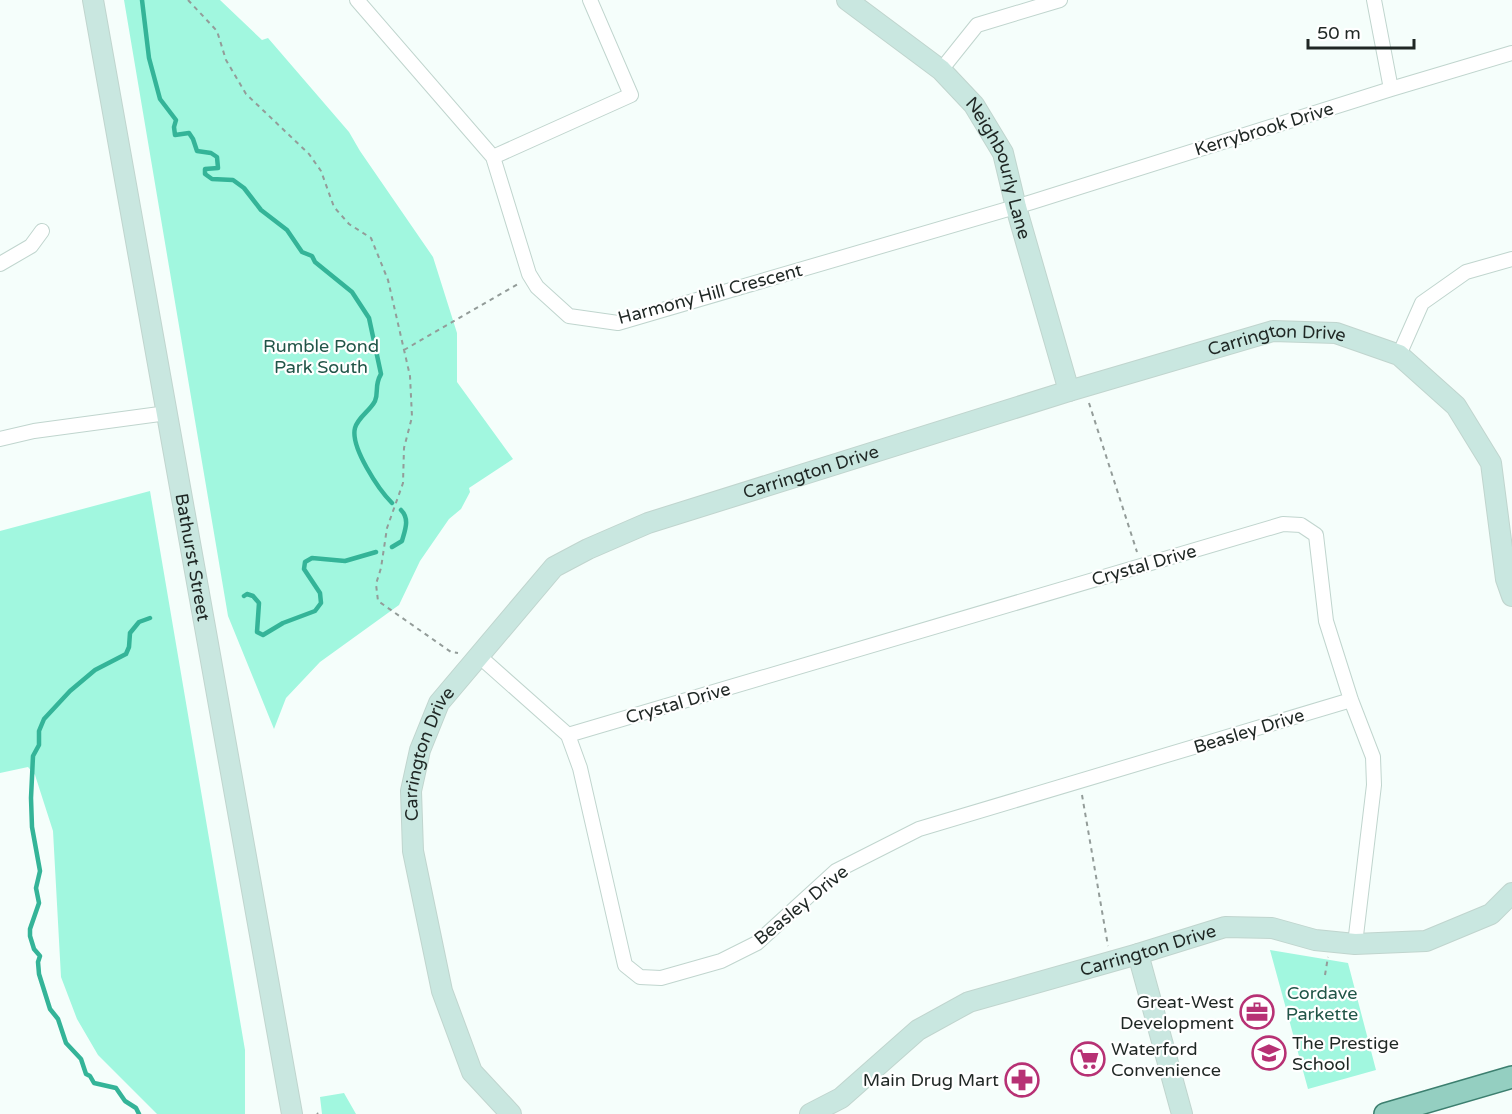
<svg xmlns="http://www.w3.org/2000/svg" width="1512" height="1114" font-family="'Varela Round',sans-serif">
	<style>
		.green { fill: #a1f7df }
		.lines { fill: none; stroke-linecap: round; stroke-linejoin: round }
		.stream { stroke: #34b498; stroke-width: 4.5 }
		.street-casing { stroke: #c0d5ce; stroke-width: 16 }
		.secondary-casing { stroke: #c0d5ce; stroke-width: 22 }
		.primary-casing { stroke: #3c7f6f; stroke-width: 24 }
		.path { stroke: #939c99; stroke-width: 2; stroke-dasharray: 4.5 4.5; stroke-linecap: butt }
		.street { stroke: #fff; stroke-width: 14 }
		.secondary { stroke: #c9e7e0; stroke-width: 20 }
		.primary { stroke: #94cfc1; stroke-width: 21 }
		.labels { text-anchor: middle; stroke-width: 4.5; stroke-linejoin: round; paint-order: stroke }
		.street-label { font-size: 18px; fill: #1f2724; stroke: #fff }
		.park-label { font-size: 18px; fill: #215548; stroke: #fff }
		.poi-label { font-size: 18px; fill: #1f2724; stroke: #fff; text-anchor: end }
	</style>
	<rect width="100%" height="100%" fill="#f5fefb"/>
	<path class="green" d="M124 0H220L262 40 268 38 349 132 360 151 433 257 457 333V382L513 459 469 488 470 492 461 509 449 519 420 561 399 605 320 662 286 698 274 729 228 616Z
		M150 491 245 1050V1114H157L98 1055 77 1019 61 977 53 831 35 775 28 767 0 773V531Z
		M1270 950 1348 963 1376 1070 1308 1089Z
		M344 1093 356 1114H322L320 1097Z"/>
	<g class="lines">
		<path class="stream" d="M142 0 149 58 160 99 176 120 174 127 175 135 189 133 193 139 197 151 211 153 217 157 218 168 205 169V174L212 179 233 180 244 188 261 210 287 230 302 252 312 256 315 262 352 292 369 318 381 374C374 386 379 391 375 401 370 411 358 417 355 428 350 447 379 490 392 503
			M392 547 402 541C405 530 410 519 401 510
			M244 596 247 594 253 596 259 603 257 632 263 635 283 623 315 611 321 603 320 593 304 569 305 562 312 558 345 561 376 552
			M139 1114 136 1108 125 1101 116 1088 94 1083 90 1076 86 1074 81 1059 66 1043 58 1019 50 1009 39 974 38 962 40 956 34 949 30 936V929L39 903 36 888 40 871 32 827 31 798 33 756 39 745V731L44 719 70 691 95 670 126 654 129 647 130 633 139 622 150 618"/>
		<defs>
			<path id="street" d="M357 0 493 157 529 274 537 287 569 316 618 323 1032 202 1391 89 1512 53
				M1374 0 1391 89
				M941 70 977 25 1060 0
				M493 157 631 95 590 0
				M0 264 31 246 42 231
				M1399 355 1422 303 1466 272 1512 259
				M0 439 34 431 167 413
				M479 656 568 735 580 768 625 965 640 977 661 978 721 961 757 943 836 871 919 829 1351 700
				M568 735 1283 524 1301 525 1316 535 1326 621 1351 700 1373 757 1374 785 1355 944"/>
			<g id="secondary">
				<path id="s1" d="M93 0 292 1114"/>
				<path id="s2" d="M847 0 941 70 974 105 1003 153 1016 207 1069 391"/>
				<path d="M1138 954 1182 1114"/>
				<path id="s3" d="M511 1114 472 1072 442 991 413 851 411 791 420 750 439 703 554 567 588 549 648 523 1069 391 1273 331 1336 333 1399 355 1456 406 1491 463 1506 579 1512 596"/>
				<path id="s4" d="M810 1114 841 1098 918 1030 969 1002 1138 954 1225 927 1272 928 1315 940 1355 944 1426 941 1491 914 1512 893"/>
			</g>
			<path id="primary" d="M1385 1114 1512 1077"/>
		</defs>
		<use href="#street" class="street-casing"/>
		<use href="#secondary" class="secondary-casing"/>
		<use href="#primary" class="primary-casing"/>
		<path class="path" d="M188 0 217 31 226 60 246 94 309 154 321 171 334 207 349 224 371 238 388 280 410 376 412 417 404 448 403 483 387 528 381 568 376 584 378 601 451 652 458 653
			M404 350 518 284
			M1089 403 1137 552
			M1082 795 1108 946
			M1325 975 1328 957
			M317 1113 318 1114"/>
		<use href="#street" class="street"/>
		<use href="#secondary" class="secondary"/>
		<use href="#primary" class="primary"/>
	</g>
	<defs>
		<symbol id="office-ring" viewBox="-11 -11 22 22"><circle r="9.5" fill="#fff" stroke="#b73174" stroke-width="1.5"/><path d="M-6-3h4V-5.5h4V-3h4V5H-6ZM-1-4.5V-3h2v-1.5ZM-6 0V1H6V0Z" fill="#b73174"/></symbol>
		<symbol id="school-ring" viewBox="-11 -11 22 22"><circle r="9.5" fill="#fff" stroke="#b73174" stroke-width="1.5"/><path d="M0-5L7-2L0 1L-7-2ZM-4 1L0 2.5L4 1V4Q0 6-4 4Z" fill="#b73174"/></symbol>
		<symbol id="supermarket-ring" viewBox="-11 -11 22 22"><circle r="9.5" fill="#fff" stroke="#b73174" stroke-width="1.5"/><path d="M-6-5.5h2.5l.6 2H6L4.5 2H-2.5L-4.4-4H-6ZM-1.5 3.2a1.3 1.3 0 1 0 .1 0ZM3 3.2a1.3 1.3 0 1 0 .1 0Z" fill="#b73174"/></symbol>
		<symbol id="pharmacy-ring" viewBox="-11 -11 22 22"><circle r="9.5" fill="#fff" stroke="#b73174" stroke-width="1.5"/><path d="M-2-6h4v4h4v4h-4v4h-4v-4h-4v-4h4Z" fill="#b73174"/></symbol>
	</defs>
	<g fill-rule="evenodd">
		<use href="#office-ring" x="1238" y="993" width="38" height="38"/>
		<use href="#school-ring" x="1250" y="1034" width="38" height="38"/>
		<use href="#supermarket-ring" x="1069" y="1040" width="38" height="38"/>
		<use href="#pharmacy-ring" x="1003" y="1061" width="38" height="38"/>
	</g>
	<g class="labels">
		<g class="street-label">
			<text transform="translate(1264 129) rotate(-17)" y="6">Kerrybrook Drive</text>
			<text dy="6" stroke="none"><textPath href="#s2" startOffset="234">Neighbourly Lane</textPath></text>
			<text transform="translate(710 294) rotate(-15)" y="6">Harmony Hill Crescent</text>
			<text dy="6" stroke="none"><textPath href="#s3" startOffset="1378">Carrington Drive</textPath></text>
			<text dy="6" stroke="none"><textPath href="#s3" startOffset="892">Carrington Drive</textPath></text>
			<text dy="6" stroke="none"><textPath href="#s1" startOffset="566">Bathurst Street</textPath></text>
			<text transform="translate(1144 565) rotate(-16)" y="6">Crystal Drive</text>
			<text transform="translate(678 703) rotate(-16)" y="6">Crystal Drive</text>
			<text transform="translate(1249 731) rotate(-17)" y="6">Beasley Drive</text>
			<text dy="6" stroke="none"><textPath href="#s3" startOffset="387">Carrington Drive</textPath></text>
			<text transform="translate(801 905) rotate(-39)" y="6">Beasley Drive</text>
			<text dy="6" stroke="none"><textPath href="#s4" startOffset="382">Carrington Drive</textPath></text>
		</g>
		<g class="park-label">
			<text x="321" y="352">Rumble Pond<tspan x="321" dy="21">Park South</tspan></text>
			<text x="1322" y="999">Cordave<tspan x="1322" dy="21">Parkette</tspan></text>
		</g>
		<g class="poi-label">
			<text x="1234" y="1008">Great-West<tspan x="1234" dy="21">Development</tspan></text>
			<text x="1292" y="1049" text-anchor="start">The Prestige<tspan x="1292" dy="21">School</tspan></text>
			<text x="1111" y="1055" text-anchor="start">Waterford<tspan x="1111" dy="21">Convenience</tspan></text>
			<text x="999" y="1086">Main Drug Mart</text>
		</g>
	</g>
	<path d="M1308 39v9h106v-9" fill="none" stroke="#1f2724" stroke-width="3"/>
	<text x="1317" y="39" font-size="18" fill="#1f2724" stroke="#ffffff" stroke-width="4.5" paint-order="stroke">50 m</text>
</svg>
